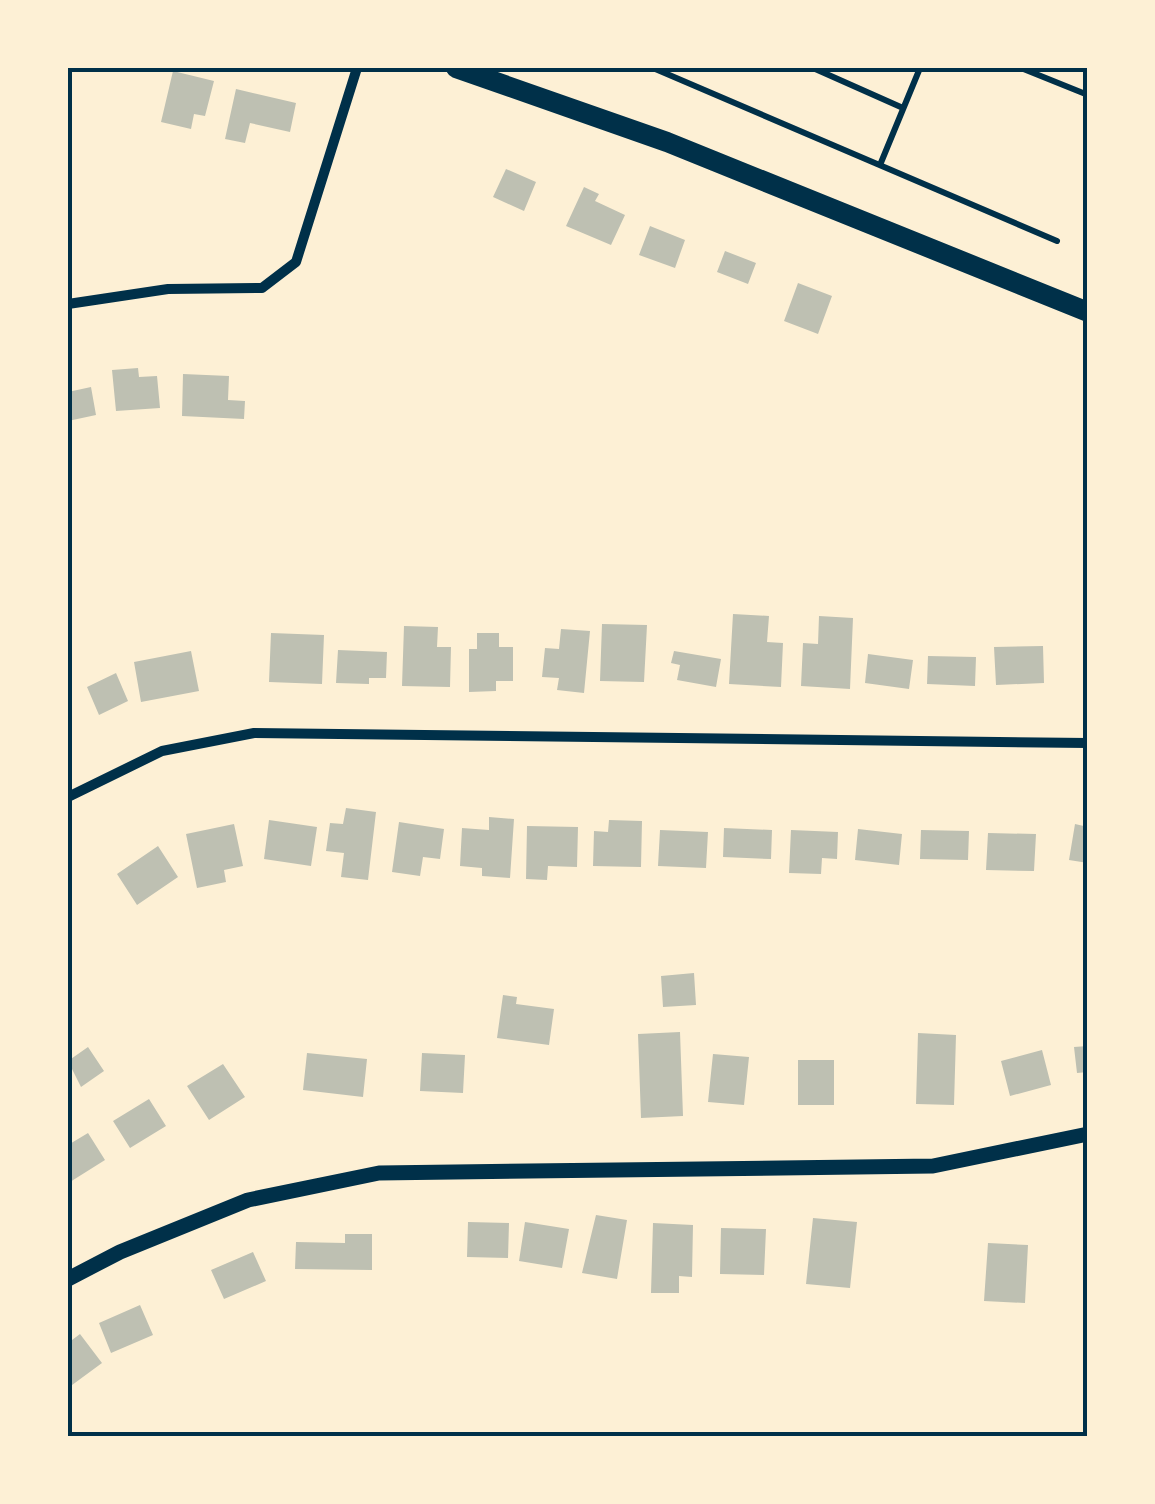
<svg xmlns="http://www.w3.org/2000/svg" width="1155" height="1504" font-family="Lato,sans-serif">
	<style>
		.building { fill: #bec0b2 }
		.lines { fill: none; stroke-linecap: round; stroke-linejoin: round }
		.service { stroke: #003049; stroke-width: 6 }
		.minor { stroke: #003049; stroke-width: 10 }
		.tertiary { stroke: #003049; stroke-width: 15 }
		.primary { stroke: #003049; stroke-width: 20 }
		.neatline { fill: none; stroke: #003049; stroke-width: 4 }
	</style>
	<rect width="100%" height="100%" fill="#fdf0d5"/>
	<path class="building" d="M173 71 214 81 205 116 194 114 191 129 161 122Z
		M236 89 296 103 290 132 250 123 245 143 225 139Z
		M506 169 536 182 524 211 493 197Z
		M584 187 599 194 595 201 625 215 611 245 566 226Z
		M650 226 685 240 675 268 639 255Z
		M725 251 756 263 748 284 717 272Z
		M798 283 832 296 818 334 784 321Z
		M138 368 139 377 157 376 160 408 116 411 112 370Z
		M183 374 229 376 228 400 245 401 244 419 182 416Z
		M91 387 96 415 68 421V392Z
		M733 614 769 616 767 642 783 643 781 687 729 684Z
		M819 616 853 618 850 689 801 686 803 643 818 644Z
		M602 624 647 625 644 682 600 681Z
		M404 626 438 627 437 647H451L450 687 402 686Z
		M561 629 590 631 584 693 557 690 559 678 542 677 545 648 559 649Z
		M271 633 324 635 322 684 269 682Z
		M477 633H499V647H513V681H496V691L469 692V649H477Z
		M1043 646 1044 683 996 685 994 647Z
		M338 650 387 652 386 678H369V684L336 683Z
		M191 651 199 691 141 702 134 662Z
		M674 651 721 659 716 687 677 680 680 665 671 663Z
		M868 654 913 660 909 689 865 683Z
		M928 656 976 657 975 686 927 684Z
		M116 673 128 701 99 715 87 687Z
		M346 808 376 812 368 880 341 877 344 853 326 851 330 823 343 824Z
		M489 817 514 819 510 878 482 876V868L460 866 462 828 489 830Z
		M269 820 317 827 311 866 264 859Z
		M609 820 642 821 641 867 593 866 594 831 608 832Z
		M399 822 444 829 440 859 423 857 420 876 392 872Z
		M234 824 243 866 224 870 226 882 197 888 186 834Z
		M1075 824 1088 827V863L1069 860Z
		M527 826 578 827 577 867 548 866 547 880 526 879Z
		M724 828 772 830 771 859 723 857Z
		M858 829 902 834 899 865 855 860Z
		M660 830 708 832 706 868 658 866Z
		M791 830 838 832 837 859 822 858 821 874 789 873Z
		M921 830 969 831 968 860 920 859Z
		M988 833 1036 834 1034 871 986 870Z
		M158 846 178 877 137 905 117 874Z
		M694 973 696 1005 663 1007 661 976Z
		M503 995 517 997 516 1004 554 1009 549 1045 497 1038Z
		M680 1032 683 1116 641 1118 638 1034Z
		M918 1033 956 1035 954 1105 916 1104Z
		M1088 1046V1072L1077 1073 1074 1047Z
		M88 1047 104 1071 81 1087 68 1061Z
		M1042 1050 1051 1085 1010 1096 1001 1061Z
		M307 1053 367 1059 363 1097 303 1090Z
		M422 1053 465 1055 463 1093 420 1091Z
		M713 1054 749 1057 744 1105 708 1102Z
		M798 1060H834V1105H798Z
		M223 1064 245 1097 209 1120 187 1086Z
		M149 1099 166 1126 130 1148 113 1121Z
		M88 1133 105 1160 70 1182 68 1145Z
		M596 1215 627 1220 617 1279 582 1273Z
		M813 1218 857 1222 850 1288 806 1284Z
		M468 1222 509 1223 508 1258 467 1257Z
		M525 1222 569 1229 562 1268 519 1261Z
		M653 1223 693 1225 692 1277 679 1276V1293H651Z
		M721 1228 766 1229 764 1275 720 1274Z
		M345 1234H372V1270L295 1269 296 1242 345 1243Z
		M988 1243 1028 1245 1025 1303 984 1301Z
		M253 1252 266 1281 224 1299 211 1270Z
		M140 1305 153 1335 111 1353 99 1323Z
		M80 1334 102 1363 68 1388V1343Z"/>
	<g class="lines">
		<path class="service" d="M653 68 1057 241
			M813 68 903 108
			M1021 68 1088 95
			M880 165 920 68"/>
		<path class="minor" d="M68 304 168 289 262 288 296 262 357 68
			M68 797 162 751 254 733 1088 743"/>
		<path class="tertiary" d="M68 1279 120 1252 248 1200 379 1173 933 1166 1088 1134"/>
		<path class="primary" d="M456 68 667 142 1088 312"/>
	</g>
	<rect width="1155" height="1504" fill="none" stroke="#fdf0d5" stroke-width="140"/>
	<rect x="70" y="70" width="1015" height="1364" class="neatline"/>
</svg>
